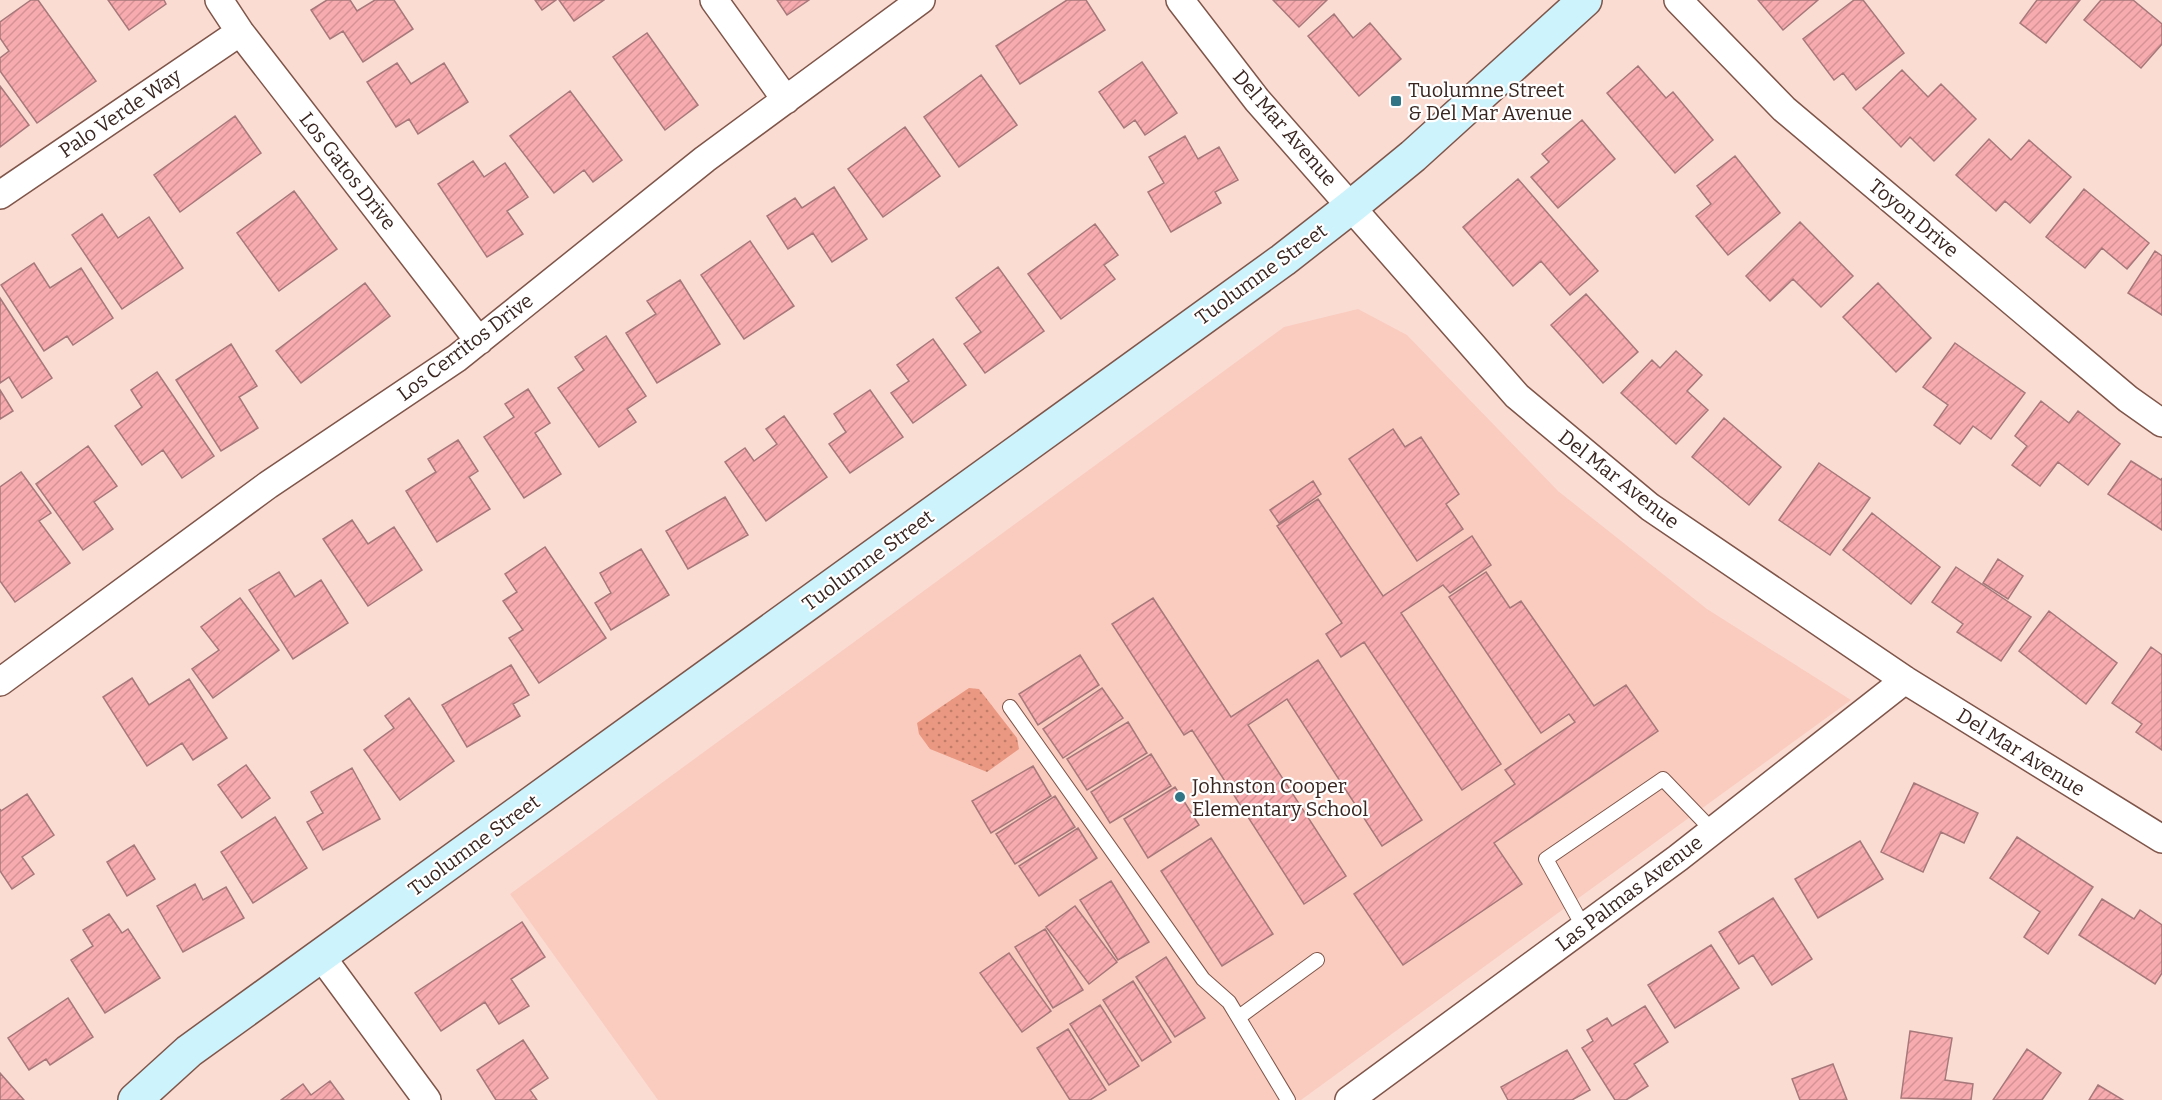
<svg xmlns="http://www.w3.org/2000/svg" width="2162" height="1100" font-family="Bitter,serif">
	<style>
		.built { fill: #faccbf }
		.grass { fill: url(#grass-dots) }
		.building { fill: url(#building-hatch); stroke: #a7787a; stroke-width: 1.5 }
		.lines { fill: none; stroke-linecap: round; stroke-linejoin: round }
		.lane-casing { stroke: #7f5549; stroke-width: 16 }
		.street-casing { stroke: #7f5549; stroke-width: 30 }
		.secondary-casing { stroke: #7f5549; stroke-width: 36 }
		.lane { stroke: #fff; stroke-width: 14 }
		.street { stroke: #fff; stroke-width: 27 }
		.secondary { stroke: #cdf3fd; stroke-width: 33 }
		.poi-dot { fill: #327586; stroke: #fff; stroke-width: 2 }
		.labels { text-anchor: middle; stroke-width: 4.5; stroke-linejoin: round; paint-order: stroke }
		.poi-label { font-size: 20px; fill: #392621; stroke: #fff; text-anchor: start }
		.street-label { font-size: 20px; fill: #392621; stroke: #fff }
	</style>
	<defs>
		<pattern id="grass-dots" width="8" height="8" patternUnits="userSpaceOnUse" patternTransform="scale(1.5)"><rect width="8" height="8" fill="#ea9881"/><path d="M2 2h.1M6 6h.1" fill="none" stroke="#bf7c69" stroke-width="1.8" stroke-linecap="round"/></pattern>
		<pattern id="building-hatch" width="6" height="6" patternUnits="userSpaceOnUse" patternTransform="scale(1.5)"><rect width="6" height="6" fill="#f8abae"/><path d="M-1 1l2-2M0 6l6-6M5 7l2-2" fill="none" stroke="#d59395"/></pattern>
	</defs>
	<rect width="100%" height="100%" fill="#fadcd3"/>
	<path class="built" d="M1358 309 1407 335 1558 491 1707 609 1851 700 1301 1100H658L510 894 1284 327Z"/>
	<path class="grass" d="M969 688 979 689 1017 738 1019 749 987 772 930 749 919 734 917 723Z"/>
	<path class="building" d="M31 0H38L96 81 37 123 0 71V58L9 51 0 38V22Z
		M108 0H164L166 4 129 30Z
		M327 0H350L357 11 375 0H394L413 29 363 62 343 31 330 39 311 10Z
		M535 0H556L542 10Z
		M559 0H604L574 21Z
		M777 0H809L787 15Z
		M1067 0H1086L1105 30 1020 84 996 46Z
		M1273 0H1327L1299 27Z
		M1758 0H1818L1783 30Z
		M1854 0H1863L1904 53 1856 90 1843 73 1834 80 1803 39Z
		M2037 0H2080L2046 43 2020 23Z
		M2101 0H2133L2162 24V44L2141 68 2084 20Z
		M1334 14 1353 38 1370 23 1401 59 1359 96 1308 36Z
		M647 33 698 105 665 130 613 57Z
		M1142 62 1177 113 1145 135 1135 120 1124 128 1099 92Z
		M397 63 411 84 444 63 468 102 418 134 409 119 396 127 367 82Z
		M1638 66 1666 98 1673 92 1713 140 1675 173 1607 93Z
		M1902 70 1928 97 1941 84 1976 119 1934 161 1910 137 1901 147 1863 108Z
		M981 75 1017 125 959 167 924 117Z
		M0 86 29 125 0 147Z
		M570 91 622 160 593 182 584 170 554 193 510 136Z
		M235 116 261 153 180 212 154 175Z
		M1582 120 1615 159 1558 208 1531 177 1549 162 1542 154Z
		M905 127 940 176 883 217 848 169Z
		M1185 136 1198 159 1219 147 1238 180 1215 192 1221 203 1171 232 1148 192 1164 183 1149 157Z
		M1989 139 2011 160 2029 140 2071 177 2030 223 2005 201 1996 211 1956 175Z
		M1735 156 1780 213 1728 255 1696 216 1711 204 1697 186Z
		M473 161 484 177 505 163 528 197 507 211 523 234 487 257 438 184Z
		M1518 179 1598 271 1570 295 1541 261 1513 286 1463 227Z
		M834 187 867 239 832 262 813 233 788 249 767 216 795 198 802 208Z
		M2084 189 2149 243 2127 269 2102 248 2085 268 2046 237Z
		M294 191 337 249 279 291 237 233Z
		M102 214 118 238 149 217 183 268 122 309 72 235Z
		M1800 222 1853 276 1821 307 1793 279 1770 301 1746 276Z
		M1095 224 1118 255 1104 265 1115 279 1061 319 1028 274Z
		M750 241 794 306 744 339 701 275Z
		M2155 251 2162 256V315L2128 293Z
		M34 263 50 288 81 268 113 318 73 345 67 336 44 351 1 285Z
		M998 267 1044 331 985 373 964 344 981 332 956 298Z
		M680 280 720 344 657 383 626 333 656 314 647 301Z
		M365 283 390 316 301 383 276 351Z
		M1878 283 1931 338 1896 372 1843 317Z
		M1586 294 1638 352 1603 383 1551 325Z
		M0 298 52 378 22 398 9 377 0 383Z
		M606 336 646 396 627 409 636 422 599 447 558 388 584 370 575 357Z
		M933 339 966 385 913 423 891 393 909 381 897 365Z
		M1955 343 2025 393 1991 439 1973 426 1960 444 1934 425 1948 405 1923 387Z
		M231 344 257 386 239 397 258 428 221 451 176 380Z
		M1676 351 1702 375 1687 391 1708 410 1676 444 1621 393 1652 360 1660 368Z
		M157 372 214 456 182 478 163 450 142 465 115 426 142 407 131 390Z
		M528 389 550 423 535 433 561 474 524 498 484 437 514 417 505 404Z
		M0 390 13 411 0 419Z
		M870 390 903 437 850 473 829 444 846 432 834 414Z
		M2041 401 2069 423 2078 411 2120 444 2088 485 2058 462 2040 486 2012 465 2027 446 2015 436Z
		M784 416 827 477 766 521 725 462 745 448 754 461 777 444 766 429Z
		M1724 418 1781 467 1749 505 1692 457Z
		M1393 429 1405 447 1421 437 1459 494 1446 504 1463 529 1417 561 1349 459Z
		M458 440 478 471 469 477 490 509 437 542 406 491 436 472 428 459Z
		M88 446 117 486 94 502 113 529 83 550 36 484Z
		M2131 461 2161 480 2162 478V530L2108 494Z
		M1819 463 1870 498 1830 555 1779 520Z
		M21 472 51 513 39 521 70 563 15 602 0 581V487Z
		M1313 481 1321 494 1279 523 1270 510Z
		M725 497 748 535 688 569 666 531Z
		M1318 499 1383 596 1472 536 1491 565 1450 593 1443 585 1401 613 1501 764 1462 790 1364 642 1341 657 1326 634 1342 623 1277 526Z
		M1872 513 1940 567 1911 604 1843 550Z
		M352 520 368 544 394 527 422 570 368 606 323 539Z
		M545 547 606 638 539 683 509 638 523 630 503 601 517 592 505 574Z
		M641 549 669 595 611 630 595 603 611 593 600 573Z
		M1998 559 2023 576 2008 599 1983 583Z
		M1956 567 2031 617 2001 661 1957 632 1963 624 1932 602Z
		M279 572 295 597 321 580 348 623 293 659 249 590Z
		M1486 572 1510 608 1521 601 1594 706 1626 685 1658 731 1494 843 1522 884 1403 965 1354 894 1515 784 1505 770 1575 722 1569 714 1541 733 1449 597Z
		M240 598 279 650 213 698 192 669 219 650 201 627Z
		M1153 598 1231 717 1318 660 1422 820 1382 846 1287 699 1248 725 1346 876 1304 904 1192 730 1184 735 1112 624Z
		M2049 611 2117 663 2086 704 2019 651Z
		M2151 647 2162 655V750L2136 732 2142 724 2112 703Z
		M1080 655 1099 685 1038 725 1019 694Z
		M511 665 529 695 513 704 520 716 467 747 442 705Z
		M132 678 149 705 189 679 227 738 193 760 182 743 147 766 103 697Z
		M1102 688 1123 718 1063 758 1043 729Z
		M409 698 454 761 400 800 364 750 394 728 385 716Z
		M1128 722 1147 753 1087 790 1067 759Z
		M1151 754 1171 786 1110 823 1091 792Z
		M246 765 270 798 242 818 218 785Z
		M1033 766 1051 796 991 833 972 801Z
		M352 768 380 819 323 850 307 822 323 813 311 792Z
		M1914 783 1978 813 1964 843 1941 832 1923 872 1881 852Z
		M1175 787 1199 825 1148 858 1124 819Z
		M27 794 54 835 22 857 34 874 12 889 0 871V809L1 811Z
		M1055 796 1075 827 1015 864 996 834Z
		M275 817 307 868 253 903 221 852Z
		M1078 828 1097 858 1039 896 1019 866Z
		M2017 837 2093 887 2048 954 2024 937 2040 912 1990 878Z
		M1211 838 1273 934 1222 966 1161 871Z
		M1860 841 1883 879 1818 918 1795 879Z
		M134 845 155 879 127 896 107 862Z
		M1111 881 1149 942 1118 960 1080 900Z
		M195 884 203 900 226 887 244 918 183 952 157 906Z
		M1773 898 1812 959 1772 985 1753 955 1739 964 1719 932Z
		M2102 899 2134 919 2140 910 2162 925V973L2155 984 2079 935Z
		M1075 906 1117 962 1089 984 1046 927Z
		M109 914 122 933 128 929 160 978 105 1013 71 960 93 946 83 930Z
		M522 922 545 957 511 979 529 1006 499 1024 485 1002 441 1031 415 993Z
		M1045 929 1083 990 1053 1008 1015 947Z
		M1711 945 1739 988 1675 1028 1648 985Z
		M1009 953 1051 1011 1022 1032 980 973Z
		M1166 957 1205 1018 1175 1037 1136 977Z
		M1133 981 1171 1042 1142 1061 1103 1000Z
		M68 998 93 1037 50 1065 46 1059 29 1070 8 1038Z
		M1100 1005 1139 1066 1109 1085 1070 1024Z
		M1645 1006 1668 1042 1634 1064 1648 1086 1626 1100H1615L1582 1048 1593 1041 1587 1030 1607 1018 1612 1026Z
		M1068 1029 1106 1090 1090 1100H1070L1037 1048Z
		M1910 1031 1952 1038 1945 1080 1973 1084 1971 1100 1901 1098Z
		M523 1040 548 1078 530 1090 537 1100H496L477 1070Z
		M2027 1049 2061 1073 2042 1100H1993Z
		M1567 1050 1590 1090 1572 1100H1508L1501 1087Z
		M1833 1064 1847 1100H1800L1792 1079Z
		M0 1073 24 1100H0Z
		M330 1081 344 1100H281L303 1084 311 1095Z
		M2098 1085 2123 1100H2089Z"/>
	<g class="lines">
		<defs>
			<path id="lane" d="M1010 707 1203 979 1229 1002 1288 1100
				M1584 928 1546 859 1663 779 1713 831
				M1239 1017 1317 960"/>
			<path id="street" d="M219 0 240 32 479 341
				M714 0 786 100
				M1180 0 1257 100 1517 396 1650 507 1905 680 2162 839
				M1678 0 1784 109 2128 399 2162 423
				M0 195 240 32
				M0 682 268 485 457 358 705 159 921 0
				M321 956 427 1100
				M1349 1100 1678 858 1905 680"/>
			<path id="secondary" d="M135 1100 189 1051 1283 260 1352 206 1413 156 1585 0"/>
		</defs>
		<use href="#lane" class="lane-casing"/>
		<use href="#street" class="street-casing"/>
		<use href="#secondary" class="secondary-casing"/>
		<use href="#lane" class="lane"/>
		<use href="#street" class="street"/>
		<use href="#secondary" class="secondary"/>
	</g>
	<g class="poi-dot">
		<rect x="1390" y="95" width="12" height="12" rx="3"/>
		<circle cx="1180" cy="797" r="6"/>
	</g>
	<g class="labels">
		<g class="poi-label">
			<text x="1408" y="97">Tuolumne Street<tspan x="1408" dy="23">&amp; Del Mar Avenue</tspan></text>
			<text x="1192" y="793">Johnston Cooper<tspan x="1192" dy="23">Elementary School</tspan></text>
		</g>
		<g class="street-label">
			<text transform="translate(120 113) rotate(-34)" y="7">Palo Verde Way</text>
			<text transform="translate(1285 128) rotate(49)" y="7">Del Mar Avenue</text>
			<text transform="translate(348 171) rotate(52)" y="7">Los Gatos Drive</text>
			<text transform="translate(1914 218) rotate(40)" y="7">Toyon Drive</text>
			<text transform="translate(1261 274) rotate(-36)" y="7">Tuolumne Street</text>
			<text transform="translate(465 347) rotate(-37)" y="7">Los Cerritos Drive</text>
			<text transform="translate(1619 479) rotate(38)" y="7">Del Mar Avenue</text>
			<text transform="translate(868 560) rotate(-36)" y="7">Tuolumne Street</text>
			<text transform="translate(2021 752) rotate(32)" y="7">Del Mar Avenue</text>
			<text transform="translate(474 845) rotate(-36)" y="7">Tuolumne Street</text>
			<text transform="translate(1629 893) rotate(-37)" y="7">Las Palmas Avenue</text>
		</g>
	</g>
</svg>
